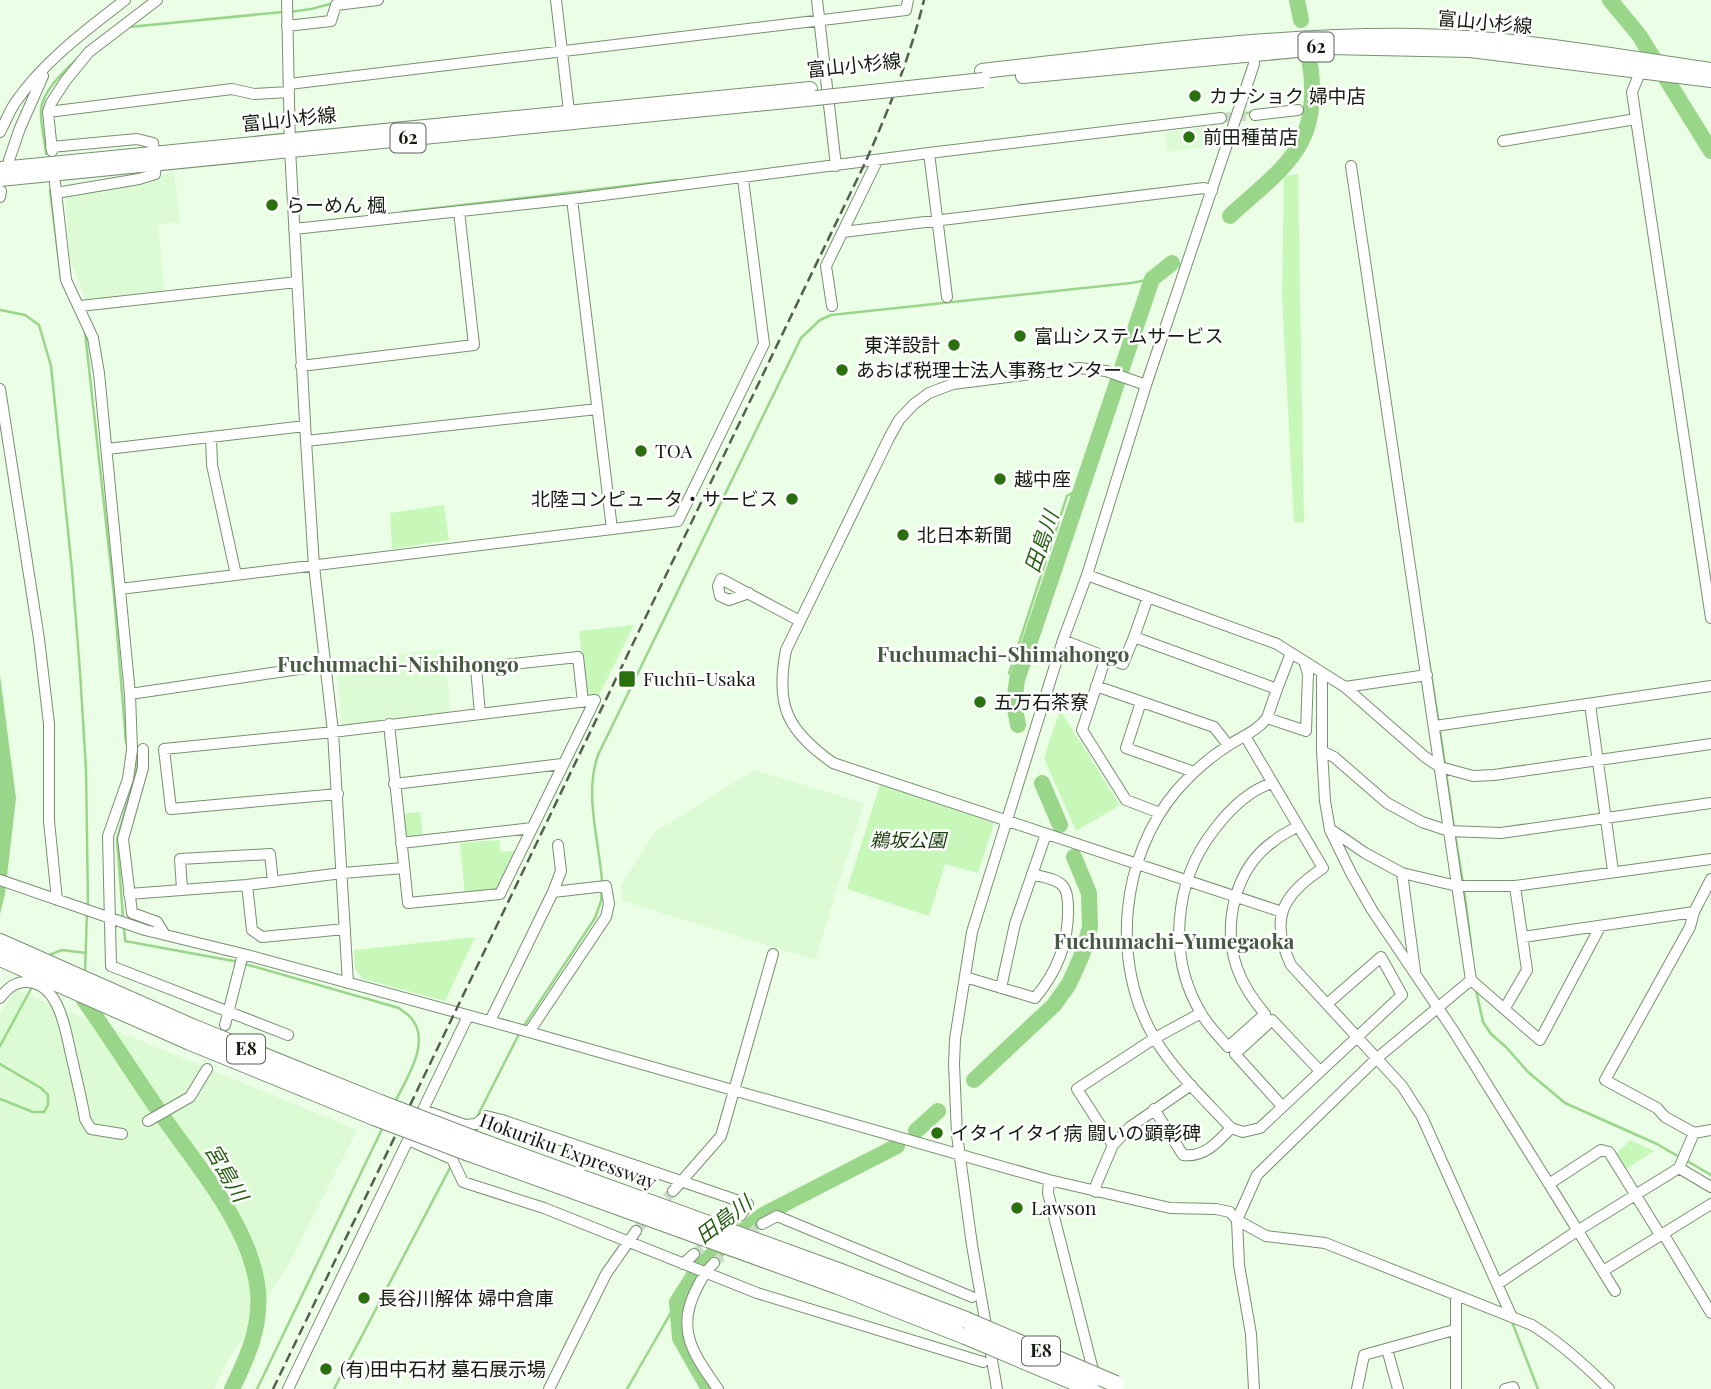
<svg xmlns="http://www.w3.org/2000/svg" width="1711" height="1389" font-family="'Playfair Display','Noto Sans JP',serif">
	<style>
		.built { fill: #dcfad4 }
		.green { fill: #c7f8ba }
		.water { fill: #9ad68a }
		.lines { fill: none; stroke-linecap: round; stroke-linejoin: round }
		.stream { stroke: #9ad68a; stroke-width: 2.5 }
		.river { stroke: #9ad68a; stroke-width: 16 }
		.minor-tunnel { stroke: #cbddc6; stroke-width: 10; stroke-dasharray: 10 5; stroke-linecap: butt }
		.minor-casing { stroke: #798f73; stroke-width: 12 }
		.major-casing { stroke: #798f73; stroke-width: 16 }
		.highway-casing { stroke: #798f73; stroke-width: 18 }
		.minor { stroke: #fff; stroke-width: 10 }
		.major { stroke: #fff; stroke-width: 14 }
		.highway { stroke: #fff; stroke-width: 16 }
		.rail { stroke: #535f50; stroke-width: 2.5; stroke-dasharray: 10 5; stroke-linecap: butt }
		.major-bridge-casing { stroke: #798f73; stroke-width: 16; stroke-linecap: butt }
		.highway-bridge-casing { stroke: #798f73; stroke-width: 18; stroke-linecap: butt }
		.major-bridge { stroke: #fff; stroke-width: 14 }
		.highway-bridge { stroke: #fff; stroke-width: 16 }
		.poi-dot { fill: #2a700f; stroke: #fff; stroke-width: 2.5 }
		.labels { text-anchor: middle; stroke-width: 5; stroke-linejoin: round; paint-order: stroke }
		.shield { fill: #fff; stroke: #5a5f58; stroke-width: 2 }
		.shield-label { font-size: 18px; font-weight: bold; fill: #131b10 }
		.street-label { font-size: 19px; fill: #131b10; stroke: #fff }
		.poi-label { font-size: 19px; fill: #131b10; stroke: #fff; text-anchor: start }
		.park-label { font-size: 19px; font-style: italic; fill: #1b420f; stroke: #fff }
		.water-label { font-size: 21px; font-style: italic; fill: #285f15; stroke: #fff }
		.neighbourhood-label { font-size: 21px; font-weight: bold; fill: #455a40; stroke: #fff }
	</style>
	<rect width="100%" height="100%" fill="#ebffe6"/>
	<path class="built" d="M1212 126 1214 146 1167 152 1165 132Z
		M174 171 180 222 158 225 165 294 87 302 70 260 65 194 138 185Z
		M444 649 451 713 342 725 336 661Z
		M754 770 864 803 815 960 623 901 621 885 655 832Z
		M15 989 357 1130 291 1260 226 1364 214 1389H0V1014Z"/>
	<path class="green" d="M1298 174 1304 523 1294 522 1282 296 1284 176Z
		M444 505 449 540 392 549 390 513Z
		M634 625 598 697 587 698 579 631Z
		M1060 710 1120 805 1076 831 1044 758Z
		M880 785 994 823 978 873 945 864 929 916 847 889Z
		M420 812 423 838 408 840 403 835 401 814Z
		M499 840 501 852 517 850 499 888 493 891 465 895 460 843Z
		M475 937 445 1001 363 979 355 969 354 950Z
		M1630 1140 1654 1151 1625 1170 1615 1155Z"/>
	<path class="water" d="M0 675 16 798 5 894 0 914Z"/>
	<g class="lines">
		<path class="stream" d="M290 12 311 9 334 3
			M129 27 283 12
			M1240 114 1254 112
			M46 154C45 140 40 124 41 110 43 89 66 70 80 56
			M50 190 61 278
			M402 212 677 180
			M0 310 25 315 39 325 51 366 72 570 80 672 86 769 88 906
			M85 332 114 595 126 743 128 745
			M1429 661 1439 724
			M1017 680 1009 673 1011 668 1067 496 1072 493 1080 495
			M1440 730 1445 765
			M135 753 138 757 136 773
			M1446 772 1454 828
			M1455 834 1463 883
			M602 881C599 840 584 795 598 755L801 338 820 320 831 315 1131 283 1152 279
			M1464 889 1471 945
			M123 917 117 839 133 783
			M124 927 125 941 239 962
			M47 956 62 950 86 953
			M245 964 399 1008C403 1011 409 1015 412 1019 431 1043 406 1079 395 1102
			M85 972 87 912
			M1476 990 1483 1022 1491 1034 1506 1047 1528 1072 1565 1103 1657 1144 1681 1158
			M523 1027 595 918 601 901 602 888
			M0 1046 32 987
			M0 1064 41 1088 48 1095V1105L44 1112H33L0 1099
			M477 1117 520 1032
			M1687 1161 1711 1175
			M1512 1322 1538 1389
			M257 1389 383 1127
			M334 1389 451 1166
			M627 1389 677 1302"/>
		<path class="river" d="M1297 0 1301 20
			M1610 0 1639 35 1711 151
			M1230 216C1253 194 1288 169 1302 140 1314 116 1314 84 1309 58
			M1018 725 1014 703 1017 680 1152 279 1172 263
			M1042 783 1060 825
			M84 1000C113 1041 139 1083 168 1124 202 1171 253 1232 258 1292 261 1328 247 1358 232 1389
			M974 1080 1054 1005 1069 984 1082 955 1090 927 1089 893 1074 857
			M916 1131 938 1111
			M709 1389 680 1338 677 1302 702 1263 763 1215 897 1146"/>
		<path class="minor-tunnel" d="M1221 118 1255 115
			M636 1231 673 1191
			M694 1254 741 1215
			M714 1263 762 1224"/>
		<defs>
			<path id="minor" d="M287 0 290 149 306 441 314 566 333 732 348 983
				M556 0 569 111
				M817 0 836 166
				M287 26 331 21 336 5 378 0
				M289 84 906 10 908 0
				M48 112 232 89 254 94 289 92
				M1255 115 1298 110
				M1636 119 1711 618
				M0 132C5 123 9 112 15 103 43 62 86 30 125 0
				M1503 141 1636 119 1632 92 1641 70
				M51 147 137 139 153 143 154 152
				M52 151 48 112 51 103 66 80 89 52 157 0
				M929 153 947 297
				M9 160 20 128 43 76
				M1351 166 1471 980 1540 1040 1600 927
				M55 183 66 280 93 338 99 373 130 694 132 750 128 779 108 836 111 966 288 1035
				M56 193 139 179 155 174 156 163
				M0 197 1 191
				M572 199 612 529
				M294 229 572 199 929 153 1221 118
				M843 232 1204 188 1212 191
				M80 306 297 282
				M832 306 826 266 877 161
				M301 366 474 345 459 211
				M1146 385 1106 371 1079 368 953 384 929 393 914 404 899 420 889 438 786 650C775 706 787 730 833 763L1282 912
				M0 389 39 639 49 724V821L57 900
				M211 437 212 465 236 575
				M306 441 597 409
				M107 449 305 426
				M1087 575 1277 644 1345 687 1425 757 1440 767 1473 776 1494 775 1711 744
				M120 589 678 521 764 344 743 179
				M749 593 729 600 720 596 718 586 721 579 800 621
				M1148 597 1134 637 1277 689 1267 718 1306 731 1308 674 1304 661
				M1063 640 1106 657 1082 730 1126 800 1160 813
				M1106 657 1123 664 1134 637
				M1322 673V751L1325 801 1330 830 1351 873 1372 910 1453 1030 1549 1184 1601 1150 1609 1152 1659 1233 1664 1235 1711 1313
				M1096 686 1214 727 1228 745
				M1345 687 1427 675
				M1277 689 1291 653
				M130 694 326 665
				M1141 702 1126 748 1194 772
				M1590 704 1613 871
				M480 714 476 668 578 657 583 702
				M1267 718C1257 731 1243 736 1229 745 1210 757 1192 773 1177 790 1120 857 1110 963 1155 1039 1175 1072 1205 1100 1231 1128L1243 1132 1260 1128 1402 995 1381 957 1327 1004
				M389 724 408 903 500 894 595 700
				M1435 726 1711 686
				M1245 736 1323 868C1282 895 1269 919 1291 965L1402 1086 1422 1117 1511 1315
				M143 749V768L123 839 132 913 157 922 165 935
				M1322 751 1334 757 1387 803 1422 822 1449 831 1501 833 1711 803
				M1272 783C1248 791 1229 810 1214 830 1174 881 1167 957 1201 1013 1208 1026 1219 1036 1228 1047L1265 1014C1253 1000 1243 985 1237 968 1222 924 1235 868 1274 841 1281 835 1289 831 1297 827
				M394 784 562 764
				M338 794 171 809 164 749 333 732 595 700
				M1333 831 1365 853 1402 873 1457 886H1515L1711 859
				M401 843 532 828
				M1402 873 1415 971
				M1711 879 1694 912 1690 927 1605 1080 1657 1108 1665 1117 1694 1133 1711 1130
				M0 880 145 930 243 954 529 1032 1049 1180 1170 1208 1216 1209 1230 1212 1237 1220 1266 1236 1325 1243 1532 1325C1561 1343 1585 1365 1609 1389
				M247 885 252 930 262 937 345 929
				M182 889 180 859 270 854 273 882
				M129 894 247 885 342 873 404 868
				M1523 937 1694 912
				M965 977 1035 998C1058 971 1069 942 1068 907 1068 900 1067 891 1063 886 1056 878 1042 877 1032 874
				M1001 988 1015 924 1046 834
				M0 998C7 989 14 982 26 982 58 982 65 1027 70 1050 75 1073 81 1095 85 1119L91 1129 122 1134
				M1505 1008 1527 970 1515 886
				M490 1021 553 892 561 871 558 845
				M225 1025 243 954
				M529 1032 606 917 609 904 606 886 553 892
				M1282 1106 1235 1054 1272 1020 1320 1071
				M1154 1109 1183 1155C1204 1158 1218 1142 1231 1128
				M423 1110 465 1125 476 1124 486 1116 502 1120 748 1204 741 1215
				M148 1121 190 1097 207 1069
				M417 1122 468 1016
				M408 1140 452 1159 463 1182 544 1208 757 1293 983 1362
				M1113 1145 1077 1089 1155 1038 1201 1013
				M1679 1168 1711 1187
				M1049 1180 1048 1193 1095 1378
				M1549 1184 1615 1291
				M673 1191 721 1136 773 954
				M1096 1192V1185L1113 1145 1130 1127 1191 1085
				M762 1224 777 1216 972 1297
				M714 1263C706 1271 701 1279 696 1290 675 1331 695 1356 718 1389
				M683 1264 694 1254
				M1603 1271 1711 1204
				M1499 1283 1577 1231 1679 1168 1694 1133
				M1387 1349 1398 1389
				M288 1389 410 1136
				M549 1389 606 1274 636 1231
				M997 1389 972 1245 957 1135 954 1064 955 1039 972 932 1063 640 1087 575 1146 385 1254 64 1252 48
				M1254 1389 1251 1334 1239 1265 1237 1220 1257 1175 1376 1059 1471 980
				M1357 1389 1364 1355 1454 1330
				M1456 1389V1295
				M1505 1389 1513 1387 1514 1389"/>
			<path id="major" d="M982 71C1126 55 1271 34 1416 36 1515 37 1613 56 1711 70
				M1023 76 1329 47 1470 50 1711 80
				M0 169 810 89
				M0 179 816 98"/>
			<path id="highway" d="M0 942 192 1027 380 1103
				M0 958 190 1042 374 1117
				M474 1139 841 1272 966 1320
				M469 1153 838 1286 965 1336"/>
		</defs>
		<use href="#minor" class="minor-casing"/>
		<use href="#major" class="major-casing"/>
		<use href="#highway" class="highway-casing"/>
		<use href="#minor" class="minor"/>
		<use href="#major" class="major"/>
		<use href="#highway" class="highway"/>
		<path class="rail" d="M273 1389 865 163C889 109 910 57 924 0"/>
		<defs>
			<path id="major-bridge" d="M816 98 983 80"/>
			<path id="highway-bridge" d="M380 1103 474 1139
				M374 1117 469 1153
				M966 1320 1116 1384
				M965 1336 1091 1389"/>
		</defs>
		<use href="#major-bridge" class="major-bridge-casing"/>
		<use href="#highway-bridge" class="highway-bridge-casing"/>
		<use href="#major-bridge" class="major-bridge"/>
		<use href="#highway-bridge" class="highway-bridge"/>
	</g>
	<g class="poi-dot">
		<circle cx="1195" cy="96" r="7"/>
		<circle cx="1189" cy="137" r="7"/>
		<circle cx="272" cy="205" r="7"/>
		<circle cx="1020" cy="336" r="7"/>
		<circle cx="954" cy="345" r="7"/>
		<circle cx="842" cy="370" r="7"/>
		<circle cx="641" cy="451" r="7"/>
		<circle cx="1000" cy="479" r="7"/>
		<circle cx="792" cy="499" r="7"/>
		<circle cx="903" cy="535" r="7"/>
		<rect x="618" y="670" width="18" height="18" rx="3.5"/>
		<circle cx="980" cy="702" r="7"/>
		<circle cx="937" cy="1133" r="7"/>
		<circle cx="1017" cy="1208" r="7"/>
		<circle cx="364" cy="1298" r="7"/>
		<circle cx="326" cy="1369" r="7"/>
	</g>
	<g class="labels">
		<g class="shield">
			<rect x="1298.5" y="32.5" width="35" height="29" rx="5"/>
			<rect x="390.5" y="123.5" width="35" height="29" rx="5"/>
			<rect x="227" y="1034.5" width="38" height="29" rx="5"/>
			<rect x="1022" y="1336.5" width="38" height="29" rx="5"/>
		</g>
		<g class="shield-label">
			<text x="1316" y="53">62</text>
			<text x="408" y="144">62</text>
			<text x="246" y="1055">E8</text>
			<text x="1041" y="1357">E8</text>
		</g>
		<g class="street-label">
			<text transform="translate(1485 22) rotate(5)" y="7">富山小杉線</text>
			<text transform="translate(854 65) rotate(-6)" y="7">富山小杉線</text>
			<text transform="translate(289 119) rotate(-6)" y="7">富山小杉線</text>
			<text transform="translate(568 1151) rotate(20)" y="7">Hokuriku Expressway</text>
		</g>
		<g class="poi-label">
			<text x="1209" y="103">カナショク 婦中店</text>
			<text x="1203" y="144">前田種苗店</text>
			<text x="286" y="212">らーめん 楓</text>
			<text x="1034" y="343">富山システムサービス</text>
			<text x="940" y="352" text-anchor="end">東洋設計</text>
			<text x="856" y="377">あおば税理士法人事務センター</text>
			<text x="655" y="458">TOA</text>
			<text x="1014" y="486">越中座</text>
			<text x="778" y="506" text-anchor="end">北陸コンピュータ・サービス</text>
			<text x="917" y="542">北日本新聞</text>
			<text x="643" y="686">Fuchū-Usaka</text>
			<text x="994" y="709">五万石茶寮</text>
			<text x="951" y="1140">イタイイタイ病 闘いの顕彰碑</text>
			<text x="1031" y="1215">Lawson</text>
			<text x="378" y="1305">長谷川解体 婦中倉庫</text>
			<text x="340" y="1376">(有)田中石材 墓石展示場</text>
		</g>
		<g class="park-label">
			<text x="908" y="847">鵜坂公園</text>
		</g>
		<g class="water-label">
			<text transform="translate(1042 542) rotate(-71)" y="7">田島川</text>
			<text transform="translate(226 1173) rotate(60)" y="7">宮島川</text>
			<text transform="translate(724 1220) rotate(-37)" y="7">田島川</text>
		</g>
		<g class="neighbourhood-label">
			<text x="1003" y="662">Fuchumachi-Shimahongo</text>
			<text x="398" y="672">Fuchumachi-Nishihongo</text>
			<text x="1174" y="949">Fuchumachi-Yumegaoka</text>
		</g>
	</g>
</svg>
